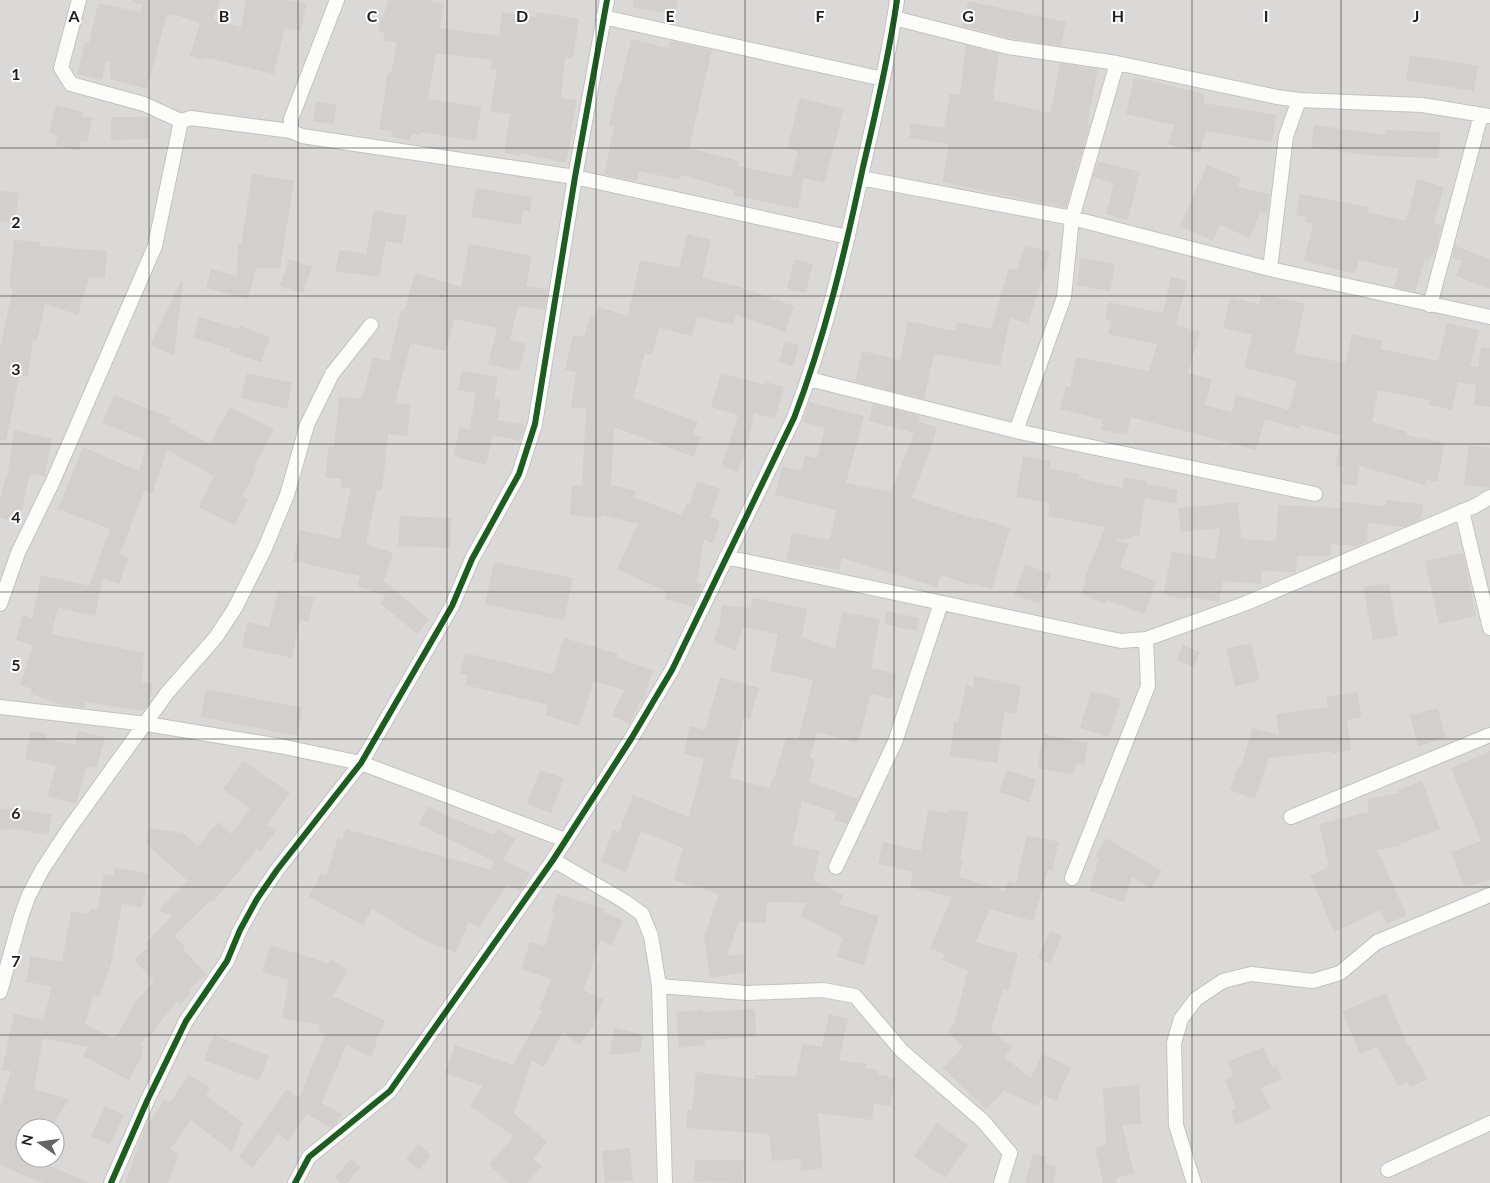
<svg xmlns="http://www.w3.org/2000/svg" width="1490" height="1183" font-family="Lato,sans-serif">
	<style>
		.residential { fill: #dbd9d8; fill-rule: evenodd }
		.building { fill: #d2cfcd }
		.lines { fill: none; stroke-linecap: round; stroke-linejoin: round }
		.minor-casing { stroke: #c3c2c1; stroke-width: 16 }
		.minor { stroke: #fcfcfb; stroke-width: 14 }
		.cycleway-casing { stroke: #fff; stroke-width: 9 }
		.cycleway { stroke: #1b5e20; stroke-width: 6 }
		.grid { fill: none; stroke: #1e1e1e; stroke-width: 1; stroke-opacity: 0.55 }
		.grid-label { font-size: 16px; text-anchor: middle; font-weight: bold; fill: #1e1e1e; stroke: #fff; stroke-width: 4; stroke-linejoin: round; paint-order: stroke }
	</style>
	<rect width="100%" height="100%" fill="#ece9e6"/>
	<path class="residential" d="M0 0H1490V1183H0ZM25 1128H55V1158H25Z"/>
	<path class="building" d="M133 0H220L213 20 241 27 246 0H287L306 4 301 31 285 28 274 74 204 57 203 60 190 56 200 23 173 14V16L167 14 147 89 110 79V62L106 61 102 80 77 74 85 42 89 43 98 3 140 12 143 5 133 2Z
		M388 0H427L444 4 439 28 499 36 502 12 536 17 537 12 579 19 573 58 565 57 561 98 577 100 571 129 573 130 566 163 520 153 519 156 504 153 510 114 490 111 497 69H491L492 60 436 53 428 99 481 107 476 141 420 132 419 135 411 134 410 140 391 137 392 131 379 129 388 73H391L397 42 383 40 385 33 378 32 381 17 383 18Z
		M633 0H678L675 15 633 7Z
		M968 1 1066 22 1061 46 1010 38 962 26Z
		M631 39 668 48 670 41 712 50 689 148 739 161 738 166 791 177 798 151 787 149 800 98 844 109 824 183 804 178 798 209 733 195 735 190 681 175 680 180 639 171 637 181 604 174 614 127 609 126 618 85 620 86Z
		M966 45 999 54 993 100 1050 113 1060 63 1098 70 1087 124H1090L1066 208 942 182 949 144 909 138 911 123 944 128 950 94 960 95Z
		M1410 55 1478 66 1474 91 1406 80Z
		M1134 77 1205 94 1203 103 1277 115 1272 142 1206 131 1200 153 1168 144 1174 125 1126 114Z
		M316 102 337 105 333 125 313 121Z
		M56 105 83 112 82 117H93L87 142 81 140 79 151 55 145 58 135 49 133Z
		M111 117H149V139L111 140Z
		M1314 125 1386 135V130L1440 132 1439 158 1378 156 1311 148Z
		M1098 161 1140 172 1128 220 1106 214 1114 183 1093 177Z
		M1207 165 1241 178 1238 187 1270 194 1267 213 1260 212 1250 238 1220 225 1213 241 1180 226Z
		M252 174 294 181 280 268H256L248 299 206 288 211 269 237 276 238 245H241Z
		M1417 179 1444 187 1434 223 1442 225 1434 255 1432 254 1430 260 1425 259 1415 292 1394 287 1399 269 1359 260 1355 274 1304 261 1313 224 1305 222 1306 217 1296 215 1300 194 1369 207 1368 212 1406 221Z
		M476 188 532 197 530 211 523 210 521 225 471 217Z
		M0 191 19 193 15 223 0 221Z
		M374 210 407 216 402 244 386 241 379 277 335 271 340 250 366 254Z
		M687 234 711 240 702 278 742 287V288L794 306 785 332 736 315 733 325 697 317 692 336 659 328 652 355 645 353 633 398 698 422 693 434 701 437 694 457 614 427 611 485 636 491 634 497 681 515 687 504 689 506 697 481 720 489 710 517 720 521 713 544 704 539 697 582 702 584 693 607 665 599 667 592 617 569 638 524 602 515 601 518 570 515 572 485 582 486 586 409 571 407 576 372 565 370 573 335 584 337 590 316 595 317 598 307 628 316 640 260 679 268Z
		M14 240 40 242V246L107 251 105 278 89 277 78 315 45 304 37 341 33 340 28 376 20 375 6 440H0V349L13 288H9Z
		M469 244 532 256 526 286 548 289 545 310 518 306 510 340 526 344 519 371 488 364 497 328 454 319 446 351 411 343 395 403 411 404 407 436 388 434 382 491 377 490 366 544 393 553 384 581 429 619 417 634 380 603 386 596 357 586 360 576 293 561 300 530 340 539 351 488 341 487V479L325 477 329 446 334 447 339 397 362 399 373 357 389 361 401 310 404 311 415 273 461 287Z
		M1025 245 1050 252 1028 324 1010 318 1000 366 936 354V355H934L924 399 855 382 862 351 900 360 908 321 955 331 957 322 991 329 1009 268 1017 270Z
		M1455 246 1490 259V289L1456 276 1462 261 1452 258Z
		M1081 258 1115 264 1110 291 1076 285Z
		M289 259 312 267 303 293 280 286Z
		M794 259 813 264 806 293 787 289Z
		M1171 277 1187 281 1176 325 1200 332 1188 373 1212 379 1205 405 1232 412 1236 395 1289 410 1297 381 1244 368 1252 335 1223 328 1230 297 1259 304 1262 294 1305 304 1294 353 1345 363 1352 334 1383 341 1381 349 1438 361 1447 323 1479 330 1470 366 1478 367 1481 347 1490 348V407L1474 405 1476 385 1458 382 1452 410 1429 405 1430 400 1378 390 1372 422 1407 432 1406 435 1445 443 1437 482 1426 480 1425 485 1360 466 1356 486 1340 483 1344 468 1335 466 1342 436 1301 425 1300 429 1265 419 1256 450 1131 417 1127 435 1101 430 1103 420 1060 409 1066 386 1070 387 1076 357 1149 371 1157 344 1108 334 1111 321 1105 320 1108 302 1163 313Z
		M181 281 183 282 174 356 150 345Z
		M199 317 239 329 240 326 270 337 261 362 230 352 231 349 193 338Z
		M785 341 799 345 793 366 779 362Z
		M462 371 498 377 494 398 501 400 497 420 525 425 520 441 493 435 486 465 453 456 460 427 469 430 476 393 458 390Z
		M247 373 292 383 287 409 241 398Z
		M721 373 765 385 766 382 784 387 775 419 754 413 748 441 738 472 721 466 738 415 711 407Z
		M114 395 171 418 169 422 210 444 230 407 274 429 254 468 256 470 242 496 248 499 235 525 199 507 214 476 167 450 152 494 144 491 120 554 129 557 119 584 103 578 95 616 58 608 51 634 144 653 142 682 153 684 149 703 143 711 86 702 84 708 63 705 31 694 32 689 20 685 33 645 16 640 23 615 32 618 41 575 89 586 110 529 58 509 83 447 139 471 147 441 102 423Z
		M809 402 864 416 846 483 891 492 914 433 869 421 873 404 920 416 918 424 919 422 937 427 932 445 912 498 976 519 977 517 1010 528 992 589 971 583 970 585 941 575 937 587 842 558 839 570 786 560 792 533 830 540 836 510 775 495 782 466 801 471 805 455 817 458 825 428 803 422Z
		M14 430 52 439 45 476 30 473 19 523 0 518V499L5 479H7Z
		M1469 445 1490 448V488L1464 485Z
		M1023 456 1050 461 1049 468 1079 474V478L1122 488 1124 478 1147 481V484L1178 490 1176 504 1145 498 1139 536 1133 535 1131 538 1113 540 1129 543 1120 567 1156 582 1144 614 1107 600 1105 604 1081 594 1086 581 1084 580 1105 527 1048 516 1050 503 1016 497Z
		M1386 500 1423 504 1422 519 1404 527 1368 523 1367 542 1358 546 1331 544V556H1297L1296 572 1262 571 1261 584 1223 581 1219 602 1186 597V599L1163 595 1172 551 1215 560 1220 528 1181 532 1178 508 1238 502 1241 539 1276 541 1278 505 1341 508 1342 502 1385 506Z
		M400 516 451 518 450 548 398 546Z
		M1463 553 1476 616 1439 624 1425 561Z
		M494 562 573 578 564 620 485 604Z
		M1025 564 1051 574 1040 604 1014 595Z
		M1389 583 1398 636 1373 640 1363 587Z
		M278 590 314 598 308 622 300 620 292 658 242 647 247 622 269 627Z
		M753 598 807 609 802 637 835 649 842 612 880 619 871 668 897 674 891 699 871 694 858 743 817 732 810 758 815 759 809 782 858 799 847 824 834 820 836 812 802 802 792 845 820 851 813 880 843 895 839 904 879 916 864 965 837 957 843 938 800 916 806 903 767 902 766 923 739 922 727 956 743 954 746 972 710 978 704 938 719 894 674 880 683 848 641 831 626 872 601 862 613 830 619 832 633 795 689 817 704 759 684 754 690 726 705 730 720 677 759 688 750 719 744 717 730 778 770 788 772 779H774L786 737 798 740 813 680 770 671 778 634 743 627 736 650 713 642 720 621 722 605 751 608Z
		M887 611 919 618 916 631 884 624Z
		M564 638 618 654 617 658 653 670 643 701 641 700 630 724 612 716 624 690 594 681 579 726 545 715 548 705 465 685 468 675 460 673 465 653 553 674Z
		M1251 643 1260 680 1235 687 1226 649Z
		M1183 645 1200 652 1194 667 1177 660Z
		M975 676 1021 686 1016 714 1005 712 997 763 950 756 954 721 958 722 966 685 973 687Z
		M206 689 303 708 297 736 201 717Z
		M1091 691 1121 699 1109 737 1080 728Z
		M1357 692 1362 717 1347 720 1351 750 1331 754V751L1269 758 1255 799 1230 790 1238 766 1241 768 1252 728 1279 735 1276 714 1328 707 1326 697Z
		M1438 708 1446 738 1418 746 1410 715Z
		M31 731 47 734 46 739 75 745 78 731 105 737 97 768 87 766 76 804 47 796 56 766 25 759Z
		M1044 734 1088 743 1084 765 1076 763 1074 775 1037 768Z
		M1490 751V880L1464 887 1451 852 1481 841 1451 768Z
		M243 761 290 793 267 825 276 831 260 852 257 849 213 902 211 900 174 936 185 947 183 949 206 974 188 991 191 993 180 1005 177 1002 160 1022 150 1038 145 1037 141 1045 144 1047 141 1053 143 1054 129 1080 83 1056 88 1047 43 1038 34 1089 69 1099 51 1128H47L27 1121 16 1151 25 1155V1158H32L90 1183H43L0 1165V1108L11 1071 2 1070 14 1014 43 1020 52 986 26 982 31 956 62 962 71 911 89 914 90 909 97 910 104 874 113 876 115 867 149 874 142 908 122 904 111 964 99 997 93 995 85 1024 114 1039 133 1008 131 1007 154 981 134 960 148 947 145 944 173 915 158 911 188 881 146 844 149 828 183 833 198 846 218 822 231 834 250 809 223 789Z
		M540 770 564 778 551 813 527 804Z
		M1007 770 1036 779 1029 802 999 792Z
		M1422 781 1440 829 1400 844 1401 846 1377 850 1407 915 1387 924 1380 910 1334 932 1310 875 1329 867 1319 824 1369 812 1367 799 1399 793 1398 790Z
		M428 806 453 818 494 835 498 829 515 839 503 860 530 873 520 891 507 884 479 928 469 921 456 953 425 941 372 909 363 925 309 897 321 874 326 876 338 838 342 840 346 829 491 870 494 861 419 824Z
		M17 808 52 815 48 835 17 829 0 830V809Z
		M948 809 969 812 960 860H963L959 877 1005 891 1008 881 1016 883 1027 835 1059 842 1052 871 1048 870 1033 921 990 909 976 942 1018 954 1008 991 1003 989 991 1031 1012 1047 1004 1057 1031 1078 1042 1054 1071 1067 1056 1101 1043 1095 1038 1106 1004 1091 986 1109 943 1068 963 1047 947 1032 954 1024 968 971 942 960 944 954 930 948 952 897 910 887 913 872 878 864 883 842 921 851 928 810 947 813Z
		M1106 838 1162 871 1151 889 1132 877 1124 902 1089 891 1099 858 1095 856Z
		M557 894 605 909 604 912 623 921 612 946 600 940 584 990 604 1000 593 1023 595 1024 579 1045 563 1032 544 1067 532 1060 514 1113 547 1142 533 1159 542 1166 527 1183H509L489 1165 514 1136 470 1106 483 1086 445 1073 455 1045 513 1065 542 1011 539 1010 551 979 521 969 530 942 545 946 555 913 551 912Z
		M1050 931 1062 936 1050 964 1038 958Z
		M270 945 328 963 330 959 348 970 333 996 385 1021 375 1042 377 1043 371 1057 346 1045 322 1103 342 1114 337 1123 331 1128 307 1114 288 1141 278 1134 252 1168 239 1157 287 1089 299 1098 325 1035 318 1031 321 1025 282 1018 289 980 262 972Z
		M1386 993 1408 1047 1410 1046 1427 1079 1410 1088 1407 1082 1398 1086 1377 1047 1360 1054 1342 1011Z
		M755 1009 756 1037 705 1040V1045L679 1048 676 1012 702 1010V1012Z
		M829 1014 848 1019 839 1060 866 1064 865 1068 878 1070V1074L896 1078 890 1106 874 1103 872 1120 818 1113 823 1168 801 1171 800 1159 772 1161 769 1134 686 1128 688 1109 692 1110 696 1072 755 1079V1075L796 1076 803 1043 822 1047Z
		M615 1028 643 1035 640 1052 609 1055Z
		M214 1035 269 1056 259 1081 204 1060Z
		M1264 1047 1272 1068 1277 1066 1282 1079 1261 1088 1271 1109 1236 1125 1230 1111 1236 1108 1225 1080 1233 1076 1228 1062Z
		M188 1074 210 1088 206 1095 243 1123 232 1152 191 1120 170 1150 179 1153 168 1183H125L145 1128 165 1099 170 1103Z
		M1139 1085 1141 1124 1122 1125 1134 1173 1116 1178 1117 1183H1103L1095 1148 1106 1145 1103 1088Z
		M105 1106 124 1115 110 1145 91 1136Z
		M937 1123 968 1145 945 1178 914 1156Z
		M418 1144 431 1155 419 1170 406 1159Z
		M630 1148 633 1180 605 1183 602 1151Z
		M1033 1153 1047 1157 1045 1164 1057 1167 1053 1183H1025Z
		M351 1159 361 1167 347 1183H342L335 1177Z
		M695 1160H744L743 1183 694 1182Z"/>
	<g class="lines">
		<defs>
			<path id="minor" d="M79 0 61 68 71 84 144 104 181 121 191 118 291 131 302 136 575 177 848 237
				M603 17 883 79
				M894 18 1008 47 1117 63 1277 97 1299 100 1422 105 1490 116
				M291 131V119L337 0
				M861 178 1072 218 1270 269 1490 317
				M1270 269 1286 136 1299 100
				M1430 305 1481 115
				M809 379 1016 431 1315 494
				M1016 431 1064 297 1072 218 1117 63
				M1462 511 1490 628
				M726 557 1121 641 1146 639 1244 604 1475 506 1490 497
				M0 604 18 553 53 481 155 246 181 121
				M0 707 147 724 280 746 361 763 565 840
				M1291 817 1490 735
				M553 860 624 901 642 914 651 936 659 986 665 1183
				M836 867 895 742 941 603
				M1072 878 1148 686 1146 639
				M659 986 747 993 823 990 855 996 902 1051 983 1121 1010 1153 1001 1183
				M0 992 21 917 28 897 42 870 69 829 167 693 216 637 235 608 265 548 287 495 307 425 332 374 371 325
				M1388 1170 1490 1123
				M111 1183 147 1101 186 1021 227 961 240 930 257 899 277 870 361 763 452 606 472 559 519 474 535 424 575 177 607 0
				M295 1183 309 1157 390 1091 553 860 631 739 672 670 794 418C825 337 845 252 863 167 876 112 889 56 897 0
				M1194 1183 1176 1125 1174 1043 1181 1019 1196 999 1223 981 1251 974 1313 981 1340 973 1377 942 1490 895"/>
		</defs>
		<use href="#minor" class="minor-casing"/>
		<use href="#minor" class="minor"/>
		<defs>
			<path id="cycleway" d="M111 1183 147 1101 186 1021 227 961 240 930 257 899 277 870 361 763 452 606 472 559 519 474 535 424 575 177 607 0
				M295 1183 309 1157 390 1091 553 860 631 739 672 670 794 418C825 337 845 252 863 167 876 112 889 56 897 0"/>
		</defs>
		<use href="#cycleway" class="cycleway-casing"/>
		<use href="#cycleway" class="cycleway"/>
	</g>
	<path class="grid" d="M149 0V1183M298 0V1183M447 0V1183M596 0V1183M745 0V1183M894 0V1183M1043 0V1183M1192 0V1183M1341 0V1183M0 148H1490M0 296H1490M0 444H1490M0 592H1490M0 739H1490M0 887H1490M0 1035H1490"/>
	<g class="grid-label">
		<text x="74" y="22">A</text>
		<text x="224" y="22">B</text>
		<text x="372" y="22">C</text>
		<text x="522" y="22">D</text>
		<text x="670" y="22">E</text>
		<text x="820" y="22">F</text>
		<text x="968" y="22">G</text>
		<text x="1118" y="22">H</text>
		<text x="1266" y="22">I</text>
		<text x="1416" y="22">J</text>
		<text x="16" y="80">1</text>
		<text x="16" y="228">2</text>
		<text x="16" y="375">3</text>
		<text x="16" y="523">4</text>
		<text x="16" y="671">5</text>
		<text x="16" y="819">6</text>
		<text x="16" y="967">7</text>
	</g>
	<g transform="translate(40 1143) rotate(283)"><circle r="24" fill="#ffffff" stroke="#a5a5a5"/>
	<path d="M0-4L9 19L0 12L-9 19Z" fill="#666564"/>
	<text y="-8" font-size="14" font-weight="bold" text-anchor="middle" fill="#1e1e1e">N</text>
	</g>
</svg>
